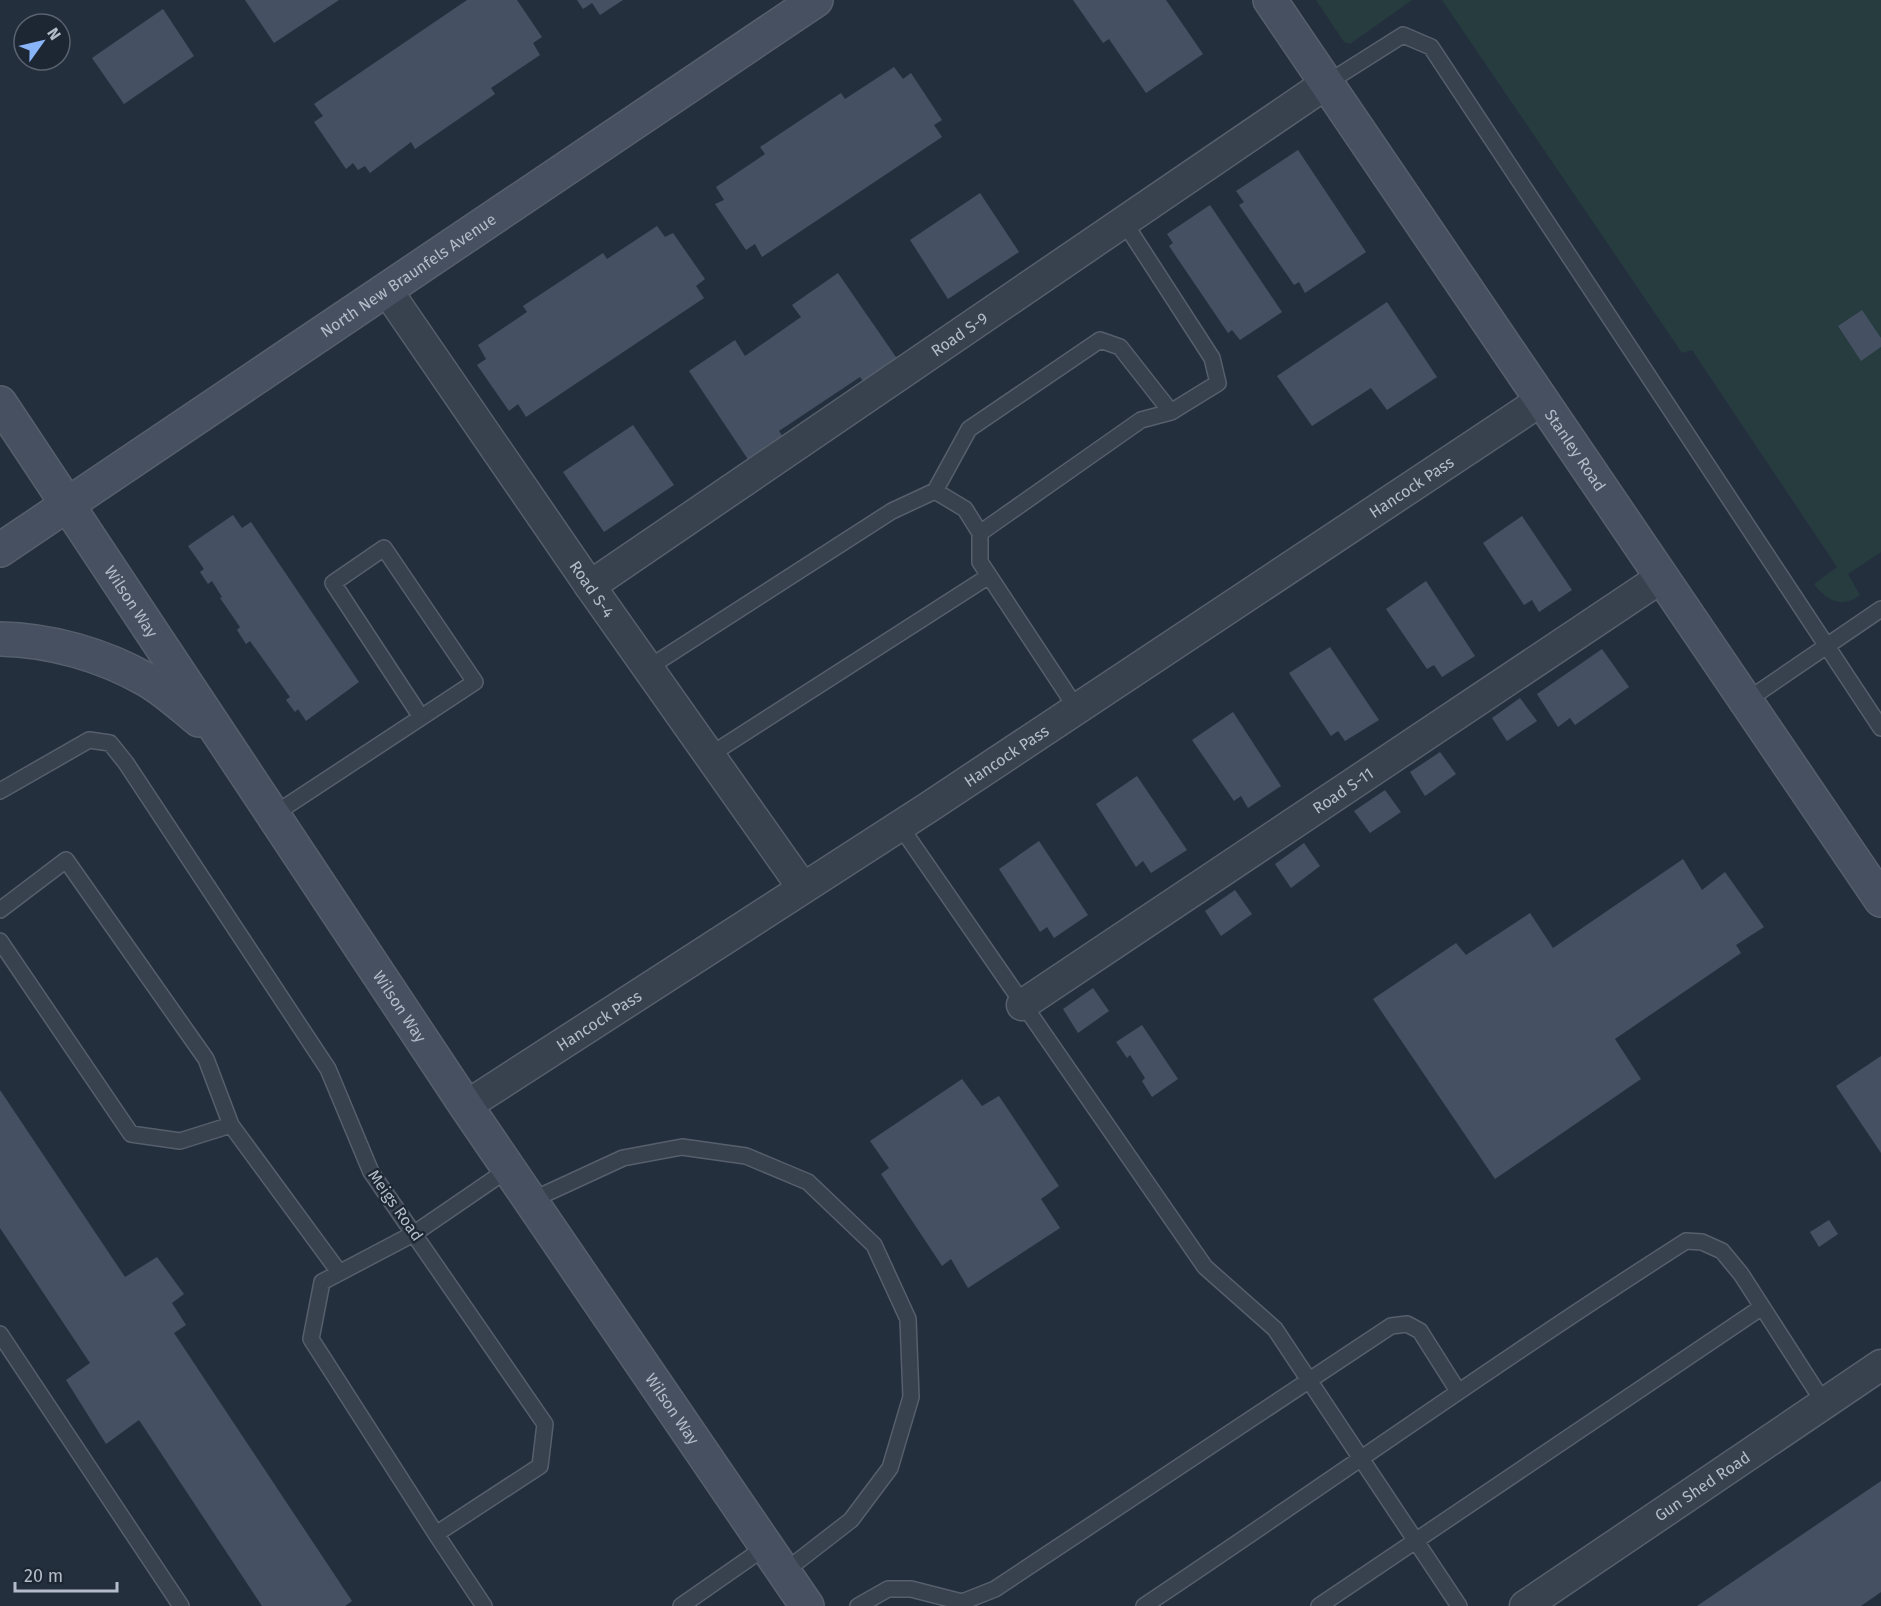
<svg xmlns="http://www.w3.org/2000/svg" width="1881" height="1606" font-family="'Fira Sans',sans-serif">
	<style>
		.green { fill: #263c3f }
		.building { fill: #455162 }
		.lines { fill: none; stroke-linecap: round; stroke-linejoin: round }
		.lane-casing { stroke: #565f6c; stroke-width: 18 }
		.street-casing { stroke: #565f6c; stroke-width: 33 }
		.secondary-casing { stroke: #565f6c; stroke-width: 36 }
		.lane { stroke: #38414e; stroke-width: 15 }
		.street { stroke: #38414e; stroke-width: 30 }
		.secondary { stroke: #465061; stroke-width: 33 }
		.labels { text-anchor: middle; stroke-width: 4.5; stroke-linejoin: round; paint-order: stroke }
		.street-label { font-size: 16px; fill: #b4bcc9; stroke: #1d2633 }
	</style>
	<rect width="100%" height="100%" fill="#242f3e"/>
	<path class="green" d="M1316 0H1412L1350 44 1344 42Z
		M1442 0H1881V552L1848 574 1860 595C1842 609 1827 601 1814 584L1837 567 1692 350 1682 353Z"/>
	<path class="building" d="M245 0H339L274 43Z
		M467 0H517L542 37 533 43 540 55 491 88 495 94 415 149 411 142 370 173 365 166 358 170 353 163 346 169 314 122 323 116 314 104Z
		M577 0H623L600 15 592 3 583 9Z
		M1073 0H1166L1203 54 1146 93 1109 39 1103 43Z
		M163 9 194 56 124 104 92 58Z
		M894 67 903 79 911 73 942 120 934 125 942 137 762 257 755 244 746 250 715 204 724 200 716 187 765 154 760 147 841 93 845 99Z
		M1298 150 1366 252 1305 293 1299 282 1294 285 1239 205 1244 202 1236 191Z
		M980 193 1019 252 948 299 910 240Z
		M1210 205 1282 312 1240 340 1232 330 1228 333 1169 246 1173 243 1167 234Z
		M657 226 665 237 673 233 705 279 696 286 704 298 526 417 518 404 509 411 477 365 486 359 478 345 527 312 523 306 603 253 607 259Z
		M838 273 898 360 864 383 860 377 779 431 783 437 749 461 689 371 735 340 745 356 801 317 792 305Z
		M1387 302 1437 377 1387 410 1371 388 1312 426 1277 376Z
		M1862 310 1881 338V347L1861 361 1838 326Z
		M633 425 674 485 604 532 563 472Z
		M233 515 242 528 251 522 359 682 306 721 298 709 295 712 286 700 290 697 250 641 246 644 237 630 240 627 220 598 222 597 212 581 208 584 200 572 204 569 188 546Z
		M1522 516 1572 590 1539 612 1532 600 1524 605 1483 543Z
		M1426 581 1475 656 1442 677 1434 665 1427 669 1386 609Z
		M1330 647 1379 720 1345 741 1338 731 1331 736 1289 673Z
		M1602 649 1629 687 1575 725 1570 718 1558 727 1537 694Z
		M1520 698 1537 721 1507 741 1492 718Z
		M1233 712 1281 786 1248 808 1241 796 1234 801 1192 740Z
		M1440 752 1456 774 1425 796 1410 772Z
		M1137 776 1187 850 1151 873 1143 861 1136 867 1096 804Z
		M1385 790 1401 812 1370 833 1354 811Z
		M1039 841 1088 915 1054 938 1047 927 1040 932 999 869Z
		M1304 843 1320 866 1291 888 1275 864Z
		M1683 859 1702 890 1725 872 1764 927 1736 945 1741 953 1615 1039 1641 1079 1495 1179 1373 999 1456 943 1466 955 1530 913 1553 948Z
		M1235 890 1252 914 1221 936 1205 911Z
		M1093 988 1109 1011 1078 1033 1063 1009Z
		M1142 1025 1178 1079 1152 1097 1142 1081 1145 1078 1130 1055 1127 1058 1116 1042Z
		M1881 1056V1153L1836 1086Z
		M962 1079 982 1106 999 1096 1059 1186 1041 1199 1060 1228 968 1288 951 1259 942 1266 881 1174 889 1168 870 1141Z
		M0 1090 125 1277 157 1257 184 1294 172 1303 186 1325 174 1333 352 1601 345 1606H262L139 1420 106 1444 66 1380 90 1363 0 1228Z
		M1829 1220 1838 1234 1819 1247 1810 1232Z
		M1881 1481V1592L1861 1606H1697Z"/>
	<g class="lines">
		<defs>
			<path id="lane" d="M1327 83 1403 35 1431 47 1881 728
				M935 491 969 429 1100 340 1120 347 1171 412
				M648 668 892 511 935 491 965 509 980 533
				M1746 701 1881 609
				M1077 709 980 562V533L1141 420 1171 412 1218 383 1212 358 1124 222
				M710 755 989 576
				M0 791 89 740 110 743 126 763 328 1069 371 1172 545 1424 540 1466 436 1534 484 1606
				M273 815 475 682 384 548 333 583 421 717
				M900 826 1205 1267 1275 1329 1459 1606
				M0 910 66 860 206 1059 231 1125 339 1272
				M0 941 131 1134 180 1141 231 1125
				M532 1200 623 1158 682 1147 746 1156 808 1182 874 1245 908 1319 911 1397 890 1468 851 1520 784 1572
				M0 1334 181 1606
				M436 1534 311 1339 322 1282 415 1233 510 1168
				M681 1606 767 1546
				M858 1606 888 1589H911L962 1602 995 1589 1391 1326 1407 1324 1420 1331 1458 1391
				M1144 1606C1325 1485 1503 1358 1686 1241L1702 1242 1722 1251 1741 1274 1824 1403
				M1319 1606 1762 1307"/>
			<g id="street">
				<path id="s1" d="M386 289 590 586 803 888"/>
				<path id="s2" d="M590 586 1327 83"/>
				<path id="s3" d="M1022 1005 1662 577"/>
				<path id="s4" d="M466 1106 929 807 1542 400"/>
				<path id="s5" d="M1525 1606 1881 1365"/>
			</g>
			<g id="secondary">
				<path id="s6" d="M1270 0 1881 900"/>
				<path id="s7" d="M0 403 466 1106 807 1606"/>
				<path id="s8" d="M0 550 816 0"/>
				<path d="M0 639C51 640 103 655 147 680 166 691 183 707 199 720"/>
			</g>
		</defs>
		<use href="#lane" class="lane-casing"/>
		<use href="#street" class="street-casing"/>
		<use href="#secondary" class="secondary-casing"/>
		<use href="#lane" class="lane"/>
		<use href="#street" class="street"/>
		<use href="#secondary" class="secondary"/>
	</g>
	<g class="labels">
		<g class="street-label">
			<text dy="6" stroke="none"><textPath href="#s8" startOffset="492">North New Braunfels Avenue</textPath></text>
			<text dy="6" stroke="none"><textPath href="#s2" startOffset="447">Road S-9</textPath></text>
			<text dy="6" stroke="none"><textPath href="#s6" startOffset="544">Stanley Road</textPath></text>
			<text dy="6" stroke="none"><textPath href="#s4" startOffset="1130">Hancock Pass</textPath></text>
			<text dy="6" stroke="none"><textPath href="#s1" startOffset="364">Road S-4</textPath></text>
			<text dy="6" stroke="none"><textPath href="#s7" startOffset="238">Wilson Way</textPath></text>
			<text dy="6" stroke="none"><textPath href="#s4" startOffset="644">Hancock Pass</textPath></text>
			<text dy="6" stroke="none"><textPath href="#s3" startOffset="386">Road S-11</textPath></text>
			<text dy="6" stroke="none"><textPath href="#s7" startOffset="724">Wilson Way</textPath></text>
			<text dy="6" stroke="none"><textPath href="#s4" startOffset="158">Hancock Pass</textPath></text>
			<text transform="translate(396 1205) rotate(55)" y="6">Meigs Road</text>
			<text dy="6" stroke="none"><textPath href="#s7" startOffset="1210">Wilson Way</textPath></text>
			<text dy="6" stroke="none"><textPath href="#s5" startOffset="214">Gun Shed Road</textPath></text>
		</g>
	</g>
	<g transform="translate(42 42) rotate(56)"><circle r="28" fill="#1d2633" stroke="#59626f" stroke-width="1.5"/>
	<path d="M0-4.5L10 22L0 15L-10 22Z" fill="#8ab4f8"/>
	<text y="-9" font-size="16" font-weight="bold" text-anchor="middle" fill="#b4bcc9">N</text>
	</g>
	<path d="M15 1582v9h102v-9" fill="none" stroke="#b4bcc9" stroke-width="3"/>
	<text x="24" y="1582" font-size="18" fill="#b4bcc9" stroke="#1d2633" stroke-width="4.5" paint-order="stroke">20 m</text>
</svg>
